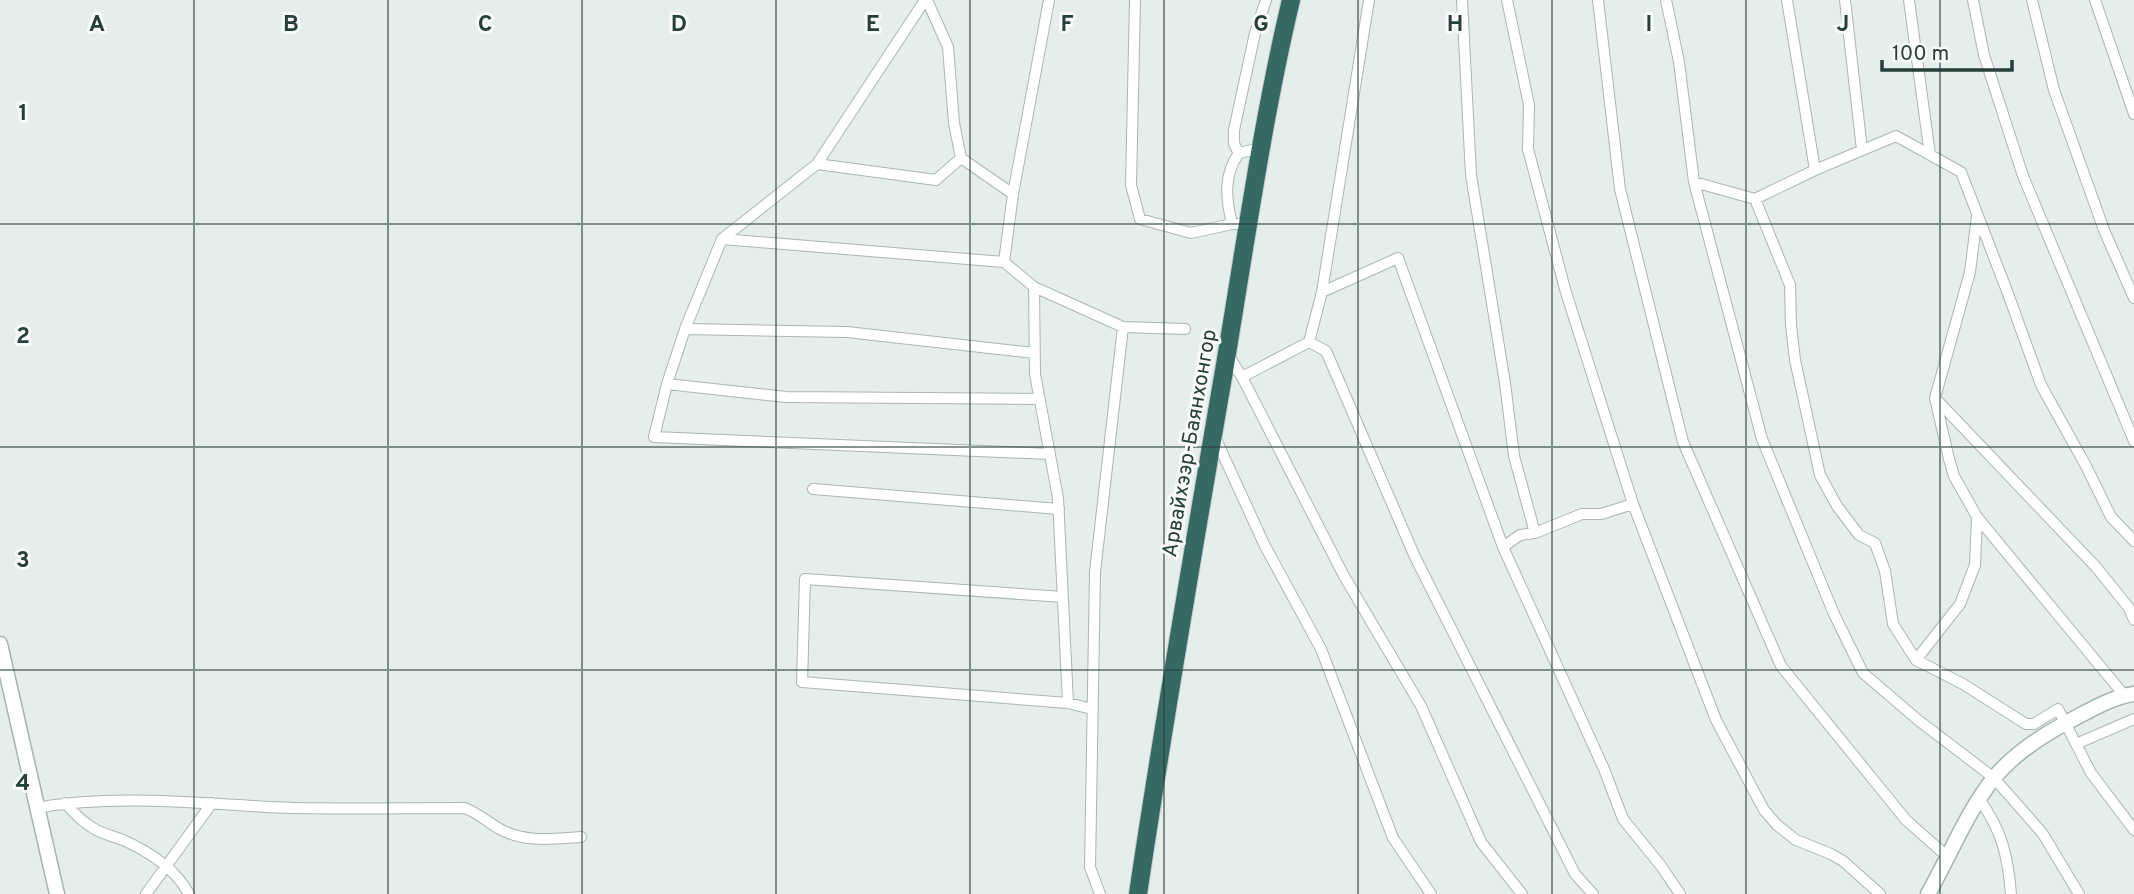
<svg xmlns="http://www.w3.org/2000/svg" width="2134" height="894" font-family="Overpass,sans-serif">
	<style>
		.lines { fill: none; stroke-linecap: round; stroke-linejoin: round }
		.street-casing { stroke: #a9b6b3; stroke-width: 12 }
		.secondary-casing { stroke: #a2b6b1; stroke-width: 17 }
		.highway-casing { stroke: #c2c9c8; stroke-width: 20 }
		.street { stroke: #fff; stroke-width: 10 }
		.secondary { stroke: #fff; stroke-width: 14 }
		.highway { stroke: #346964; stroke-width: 18 }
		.grid { fill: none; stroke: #263f3b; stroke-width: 2; stroke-opacity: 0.55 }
		.labels { text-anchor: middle; stroke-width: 6; stroke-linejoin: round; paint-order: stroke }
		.street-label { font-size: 21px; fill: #263f3b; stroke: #f7faf9 }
		.grid-label { font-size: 23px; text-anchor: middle; font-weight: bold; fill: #263f3b; stroke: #f7faf9; stroke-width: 6; stroke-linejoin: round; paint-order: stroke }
	</style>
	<rect width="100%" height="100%" fill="#e6eeeb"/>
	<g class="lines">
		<defs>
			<path id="street" d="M925 0 817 164 722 239 685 329 667 384 654 437 1050 454
				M927 0 948 47 954 123 961 158 1013 194
				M1049 0 1013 194 1004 262 1034 287 1123 327 1185 329
				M1135 0 1131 185 1140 219 1191 233 1232 224
				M1462 0 1471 175 1505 383 1514 456 1535 533
				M1507 0 1529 105 1528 149 1565 289 1633 504 1716 720 1764 810 1777 825 1796 840 1831 854 1843 861 1880 894
				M1598 0 1620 189 1683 442 1781 666 1906 820 1949 858
				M1666 0 1679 62 1694 182 1762 439 1834 614 1863 673 1918 720 1994 778 2043 834 2079 894
				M1787 0 1815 170
				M1845 0 1862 150
				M1909 0 1930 155
				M1973 0 1984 55 2023 176 2134 441
				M2032 0 2054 90 2104 230 2134 298
				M2095 0 2134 114
				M1239 153 1234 144V130L1255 33 1266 0
				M817 164 936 180 961 158
				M1694 182 1755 199 1815 170 1896 136 1961 172 2007 291 2041 385 2086 466 2111 517 2134 541
				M1755 199 1790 285 1791 325 1795 360 1820 475 1837 506 1859 535 1875 543 1885 571 1893 624 1916 660 1963 684 2026 724H2034L2058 709 2091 773 2134 830
				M1977 216 1970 272 1935 398 1949 459 1954 476 1977 517 2124 695
				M1237 224H1232C1226 199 1223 175 1239 153L1262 148
				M722 239 1004 262
				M1034 287 1035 374 1058 498 1068 703
				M1322 292 1398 258 1503 547 1604 769 1623 819 1661 866 1680 894
				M685 329 847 332 1034 353
				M1309 342 1326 351 1415 557 1575 874 1593 894
				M1228 355 1242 377 1344 576 1421 706 1481 842 1522 894
				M1242 377 1309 342 1322 292 1369 0
				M667 384 786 397 1039 399
				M1935 398 2096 567 2129 608 2134 620
				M1215 437 1264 544 1321 649 1393 838 1431 894
				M813 489 1059 509
				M1503 547 1520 535 1535 533 1582 514H1601L1633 504
				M1063 597 805 579 802 682 1068 703 1092 709
				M1916 660 1960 604 1975 565 1977 517
				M2076 744 2134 719
				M1979 799C2002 830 2008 857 2011 894
				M65 803C73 812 82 822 93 828 102 834 113 836 123 840 150 852 175 868 189 894
				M36 808C122 793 207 805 293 808 350 809 407 808 465 808 477 813 487 821 498 828 524 843 552 839 581 837
				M146 894 212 803
				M1100 894 1090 867 1095 572 1123 327"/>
			<path id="secondary" d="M0 644 57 894
				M1928 894C1948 859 1969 808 1994 778 2015 752 2046 733 2075 718 2094 708 2113 697 2134 694"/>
			<path id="highway" d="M1138 894C1164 719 1194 545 1224 371 1245 247 1262 122 1291 0"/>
		</defs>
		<use href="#street" class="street-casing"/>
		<use href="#secondary" class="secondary-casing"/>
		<use href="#highway" class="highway-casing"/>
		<use href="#street" class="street"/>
		<use href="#secondary" class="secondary"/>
		<use href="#highway" class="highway"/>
	</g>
	<path class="grid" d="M194 0V894M388 0V894M582 0V894M776 0V894M970 0V894M1164 0V894M1358 0V894M1552 0V894M1746 0V894M1940 0V894M0 224H2134M0 447H2134M0 670H2134"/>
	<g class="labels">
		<g class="street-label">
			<text transform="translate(1189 443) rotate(-80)" y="7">Арвайхээр-Баянхонгор</text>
		</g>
	</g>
	<g class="grid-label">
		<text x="97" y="31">A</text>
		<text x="291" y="31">B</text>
		<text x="485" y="31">C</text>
		<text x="679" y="31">D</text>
		<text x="873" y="31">E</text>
		<text x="1067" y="31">F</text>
		<text x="1261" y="31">G</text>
		<text x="1455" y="31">H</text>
		<text x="1649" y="31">I</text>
		<text x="1843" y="31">J</text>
		<text x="23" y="120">1</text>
		<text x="23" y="343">2</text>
		<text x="23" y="567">3</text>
		<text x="23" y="790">4</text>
	</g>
	<path d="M1882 60v10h130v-10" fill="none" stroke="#263f3b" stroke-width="3.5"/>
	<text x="1892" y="60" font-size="21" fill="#263f3b" stroke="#f7faf9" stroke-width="5" paint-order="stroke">100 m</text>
</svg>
